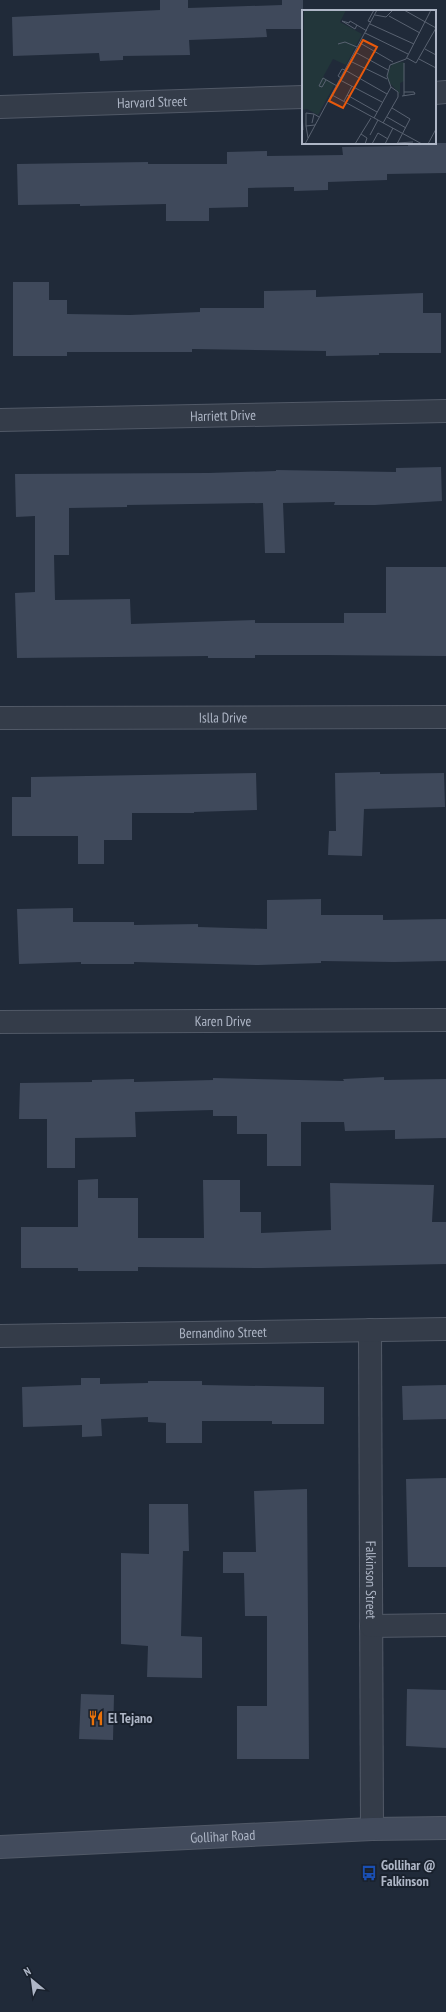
<svg xmlns="http://www.w3.org/2000/svg" width="446" height="2012" font-family="'PT Sans Narrow',sans-serif">
	<style>
		.building { fill: #3f495b }
		.lines { fill: none; stroke-linecap: round; stroke-linejoin: round }
		.street-casing { stroke: #515967; stroke-width: 24 }
		.secondary-casing { stroke: #515967; stroke-width: 24 }
		.street { stroke: #343c49; stroke-width: 22 }
		.secondary { stroke: #424b5c; stroke-width: 22 }
		.labels { text-anchor: middle; stroke-width: 4; stroke-linejoin: round; paint-order: stroke }
		.street-label { font-size: 14px; fill: #aeb6c6; stroke: #19212d }
		.poi-label { font-size: 14px; font-weight: bold; fill: #aeb6c6; stroke: #19212d; text-anchor: start }
		.inset-river { fill: none; stroke: #334461; stroke-width: 2 }
		.inset-road { fill: none; stroke: #596271; stroke-width: 1 }
		.view { fill: #e8590c; fill-opacity: 0.15; stroke: #e8590c; stroke-width: 2 }
		.inset-edge { fill: none; stroke: #aeb6c6; stroke-width: 2 }
	</style>
	<rect width="100%" height="100%" fill="#202a39"/>
	<path class="building" d="M160 0H188V8L282 5V0H303V29H266L267 37 189 40 190 55 123 56V60L100 61 99 53 13 56 12 17 160 10Z
		M408 143H446V173L387 174V180L328 182V190L294 191V187L248 188V207L209 208V221H166V204L80 206V204L18 205 17 164 148 162V164H227V152L267 151V156L343 155 342 147 408 146Z
		M13 282H49V300H67V314L130 315 200 312V308H264V291L316 290V297L423 293V313H441V353H379V355L326 356V351L192 349V352H67V356H13Z
		M441 467 442 501 375 505H334L335 502 283 503 285 553H265L263 503 127 505V507L69 508V555H54L55 600 130 599 131 624 255 620V623H344V613H386V567H446V656L324 655H255V658H208V656L17 658 15 593 35 592V516L16 517 15 474 208 473 276 471V470L396 472V468Z
		M380 772V774L444 773 445 807 364 809 362 856 328 855 329 831H336L335 773Z
		M256 773 257 810 194 812V813H132V840H104V864H78V836H12V797H31V777Z
		M321 899V915H383V920L446 919V961L394 962 321 961V963L259 965 134 962V964H81V962L19 964 17 909 73 908V922H134V925L198 924V927L267 929V900Z
		M384 1077V1080L446 1079V1138L395 1139V1130L345 1131 344 1122H301V1166H267V1134H237V1116H213V1110L135 1112 136 1137 75 1138V1168H47V1119H19L20 1083 92 1082V1080L134 1079V1082L213 1080V1078L344 1081 343 1079Z
		M98 1179V1198H138V1238H204L203 1180H240V1212H261V1233L331 1230 330 1183 434 1185 432 1222H446V1264L262 1268 138 1267V1271H78V1268H21V1227H78V1180Z
		M81 1378H100V1384L148 1383V1381H202V1385L324 1387V1424H272V1421H202V1443H166V1423L148 1422V1417L101 1419 102 1436 82 1437V1425L23 1427 22 1387 81 1385Z
		M446 1385V1419L403 1420 402 1386Z
		M446 1478V1567H408L406 1479Z
		M307 1489 309 1759H237V1706H267V1616H245L244 1573H223V1552H256L254 1491Z
		M149 1504H188L189 1551H183L181 1636 202 1637V1678L147 1677 148 1646 121 1644V1553L149 1554Z
		M407 1689 446 1690V1748L406 1746Z
		M81 1694 114 1695 113 1740 79 1739Z"/>
	<g class="lines">
		<defs>
			<g id="street">
				<path d="M435 93 446 92"/>
				<path id="s1" d="M0 107 303 97"/>
				<path id="s2" d="M0 420 446 411"/>
				<path id="s3" d="M0 718 446 717"/>
				<path id="s4" d="M0 1022 446 1020"/>
				<path id="s5" d="M370 1330 372 1829"/>
				<path id="s6" d="M0 1336 446 1329"/>
				<path d="M371 1626 446 1625"/>
			</g>
			<g id="secondary">
				<path id="s7" d="M0 1847 372 1829 446 1828"/>
			</g>
		</defs>
		<use href="#street" class="street-casing"/>
		<use href="#secondary" class="secondary-casing"/>
		<use href="#street" class="street"/>
		<use href="#secondary" class="secondary"/>
	</g>
	<defs>
		<symbol id="restaurant-bare" viewBox="-9 -9 18 18"><path d="M-5-6h1v4h1v-4h1v4h1v-4h1v5L-1.5 .5V6h-2V.5L-5-1ZM5-6V6H3V1.5H1.5Q1.5-4 5-6Z" fill="#e8710a" stroke="#19212d" stroke-width="2.5" paint-order="stroke"/></symbol>
		<symbol id="bus-bare" viewBox="-9 -9 18 18"><path d="M-5-6H5V4H4V6H2V4H-2V6H-4V4H-5ZM-3.5-4V0h7V-4ZM-3.5 1.2v1.5H-2V1.2ZM2 1.2v1.5H3.5V1.2Z" fill="#1a4fb4" stroke="#19212d" stroke-width="2.5" paint-order="stroke"/></symbol>
	</defs>
	<g fill-rule="evenodd">
		<use href="#restaurant-bare" x="85" y="1707" width="22" height="22"/>
		<use href="#bus-bare" x="358" y="1862" width="22" height="22"/>
	</g>
	<g class="labels">
		<g class="street-label">
			<text dy="5" stroke="none"><textPath href="#s1" startOffset="152">Harvard Street</textPath></text>
			<text dy="5" stroke="none"><textPath href="#s2" startOffset="223">Harriett Drive</textPath></text>
			<text dy="5" stroke="none"><textPath href="#s3" startOffset="223">Islla Drive</textPath></text>
			<text dy="5" stroke="none"><textPath href="#s4" startOffset="223">Karen Drive</textPath></text>
			<text dy="5" stroke="none"><textPath href="#s6" startOffset="223">Bernandino Street</textPath></text>
			<text dy="5" stroke="none"><textPath href="#s5" startOffset="250">Falkinson Street</textPath></text>
			<text dy="5" stroke="none"><textPath href="#s7" startOffset="223">Gollihar Road</textPath></text>
		</g>
		<g class="poi-label">
			<text x="108" y="1723">El Tejano</text>
			<text x="381" y="1870">Gollihar @<tspan x="381" dy="16">Falkinson</tspan></text>
		</g>
	</g>
	<g transform="translate(302 10)">
		<rect width="134" height="134" fill="#202a39"/>
		<path d="M2 0H44L38 12 60 24 44 55 31 49 21 67 33 74 16 105 5 99 0 100ZM102 52V71L98 73V84L86 71V61L91 53Z" fill="#22363a"/>
		<path class="inset-river" d="M0 38V0"/>
		<path class="inset-road" d="M102 0 134 18M73 5 84 7 91 0M87 6 118 23M69 12 66 11 72 0M68 14 112 34M55 15 53 19 40 11 47 13 48 11 65 21M63 23 106 44M58 33 91 52M36 34 43 32 55 37M123 39 134 45M53 42 86 60M105 48 114 53 134 18M117 49 134 58M48 51 85 69M43 60 85 84M39 68 36 66 40 59 43 60M24 70 20 77 17 76 21 68 35 76M38 70 80 92M30 85 120 134M45 85 75 102M100 86 113 84 112 82H102M102 86V53M42 91 50 76M90 98 108 109 95 134M0 104 1 120M85 107 104 118M72 108 89 77 85 66 88 55 104 49 129 0M10 113 12 104 17 107M81 113 96 87V82L89 77M4 116V103L12 104M59 124 69 108M68 125 76 110M6 128 4 116 13 115M95 133 111 132M3 134 75 0M53 134 59 124 65 128 63 134M70 134 76 123 86 129M83 134 91 118M126 134 134 119"/>
		<path class="view" d="M61 30 75 37 41 98 27 91Z"/>
		<rect width="134" height="134" class="inset-edge"/>
	</g>
	<g transform="translate(32 1980) rotate(331)" stroke="#19212d" stroke-width="3" paint-order="stroke">
	<path d="M0-3L7 15L0 10L-7 15Z" fill="#aeb6c6"/>
	<text y="-6" font-size="11" font-weight="bold" text-anchor="middle" fill="#aeb6c6">N</text>
	</g>
</svg>
